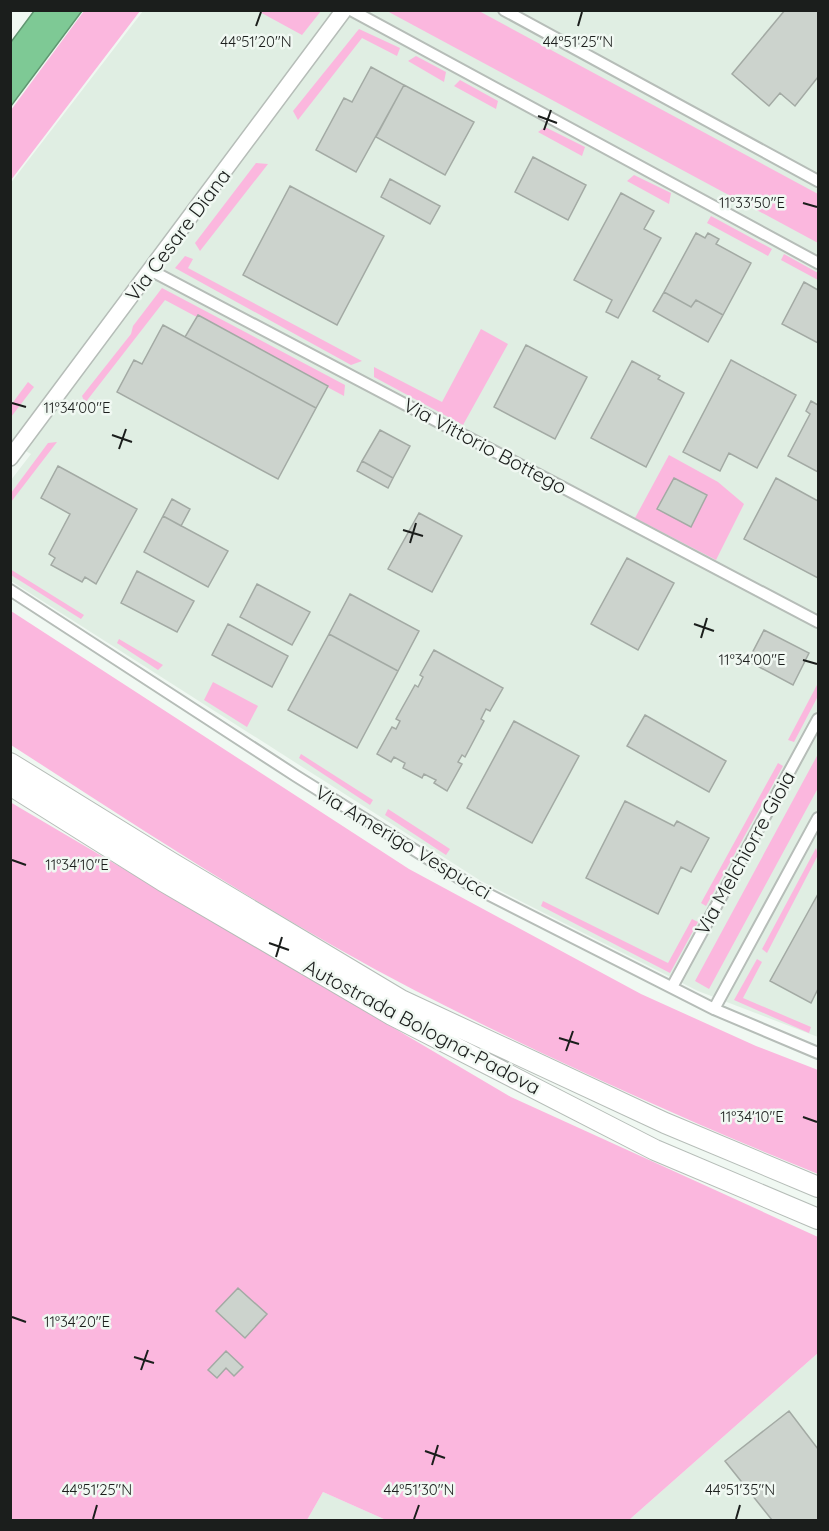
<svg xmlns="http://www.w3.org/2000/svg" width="829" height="1531" font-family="Quicksand,sans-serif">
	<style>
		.built { fill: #e0eee3 }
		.green { fill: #fbb7de }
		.water { fill: #7ec995; stroke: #609671; stroke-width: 1.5 }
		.building { fill: #ccd3cd; stroke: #a3aaa4; stroke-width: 1.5 }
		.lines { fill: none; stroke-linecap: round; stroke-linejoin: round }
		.street-casing { stroke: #b6bdb8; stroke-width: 14 }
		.secondary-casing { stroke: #b6bdb8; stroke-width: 18 }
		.highway-casing { stroke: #b6bdb8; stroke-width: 22 }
		.street { stroke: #fff; stroke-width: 10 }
		.secondary { stroke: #fff; stroke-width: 15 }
		.highway { stroke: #fff; stroke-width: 20 }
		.ticks { fill: none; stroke: #1b1e1c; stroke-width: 2 }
		.labels { text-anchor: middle; stroke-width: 5; stroke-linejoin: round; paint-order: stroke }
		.street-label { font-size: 20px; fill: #1b1e1c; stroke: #f0f8f2 }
		.ticks-label { font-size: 15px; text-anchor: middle; fill: #1b1e1c; stroke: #f0f8f2; stroke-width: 5; stroke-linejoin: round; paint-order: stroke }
	</style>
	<rect width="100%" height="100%" fill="#f0f8f2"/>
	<path class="built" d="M143 11H818V1037L698 991 481 881 11 581V480L31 454 11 443 10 184Z
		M818 1353V1520H629Z
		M323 1492 386 1520H307Z"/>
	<path class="green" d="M84 11H140L11 180V110Z
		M258 11H321L302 35Z
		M387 11H479L818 194V243Z
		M359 29 400 48 397 56 362 38 298 120 293 111Z
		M416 56 446 72 444 82 408 61Z
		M460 80 498 101 496 109 454 86Z
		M545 127 585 147 582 156 538 132Z
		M256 163 268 164 200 251 195 243Z
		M634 175 671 193 669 204 627 181Z
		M711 216 772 249 768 256 707 223Z
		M784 254 818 273V280L781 260Z
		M185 256 193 259 188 268 362 361 351 365 175 268Z
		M162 288 345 385 344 396 165 300 85 403 82 396 131 334 133 326Z
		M481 329 508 344 463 425 374 377V367L442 402Z
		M28 382 34 387 11 417V405Z
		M57 442 11 502V493L48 443Z
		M669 455 718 482 744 504 716 560 635 518Z
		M10 569 84 615 81 619 11 575Z
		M11 611 409 869 641 994 756 1046 818 1070V1174C682 1119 547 1058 416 991 276 918 143 830 11 745Z
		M119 639 163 665 158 670 117 643Z
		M213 682 258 706 247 727 204 700Z
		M818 683V696L794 742 788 740Z
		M301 754 373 800 370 805 299 758Z
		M818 754V788L709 989 695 981Z
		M778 763 783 766 706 906 701 903Z
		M10 802 511 1097 818 1237V1353L629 1520H386L323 1492 307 1520H11Z
		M388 809 450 849 446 855 385 815Z
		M816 848 818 855 767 953 762 949Z
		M543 901 668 963 692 919 698 922 670 973 541 906Z
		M757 959 762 962 743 998 811 1027 809 1033 734 1000Z"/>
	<path class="water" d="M34 11H82L11 106V42Z"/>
	<path class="building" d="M785 10H818V77L795 106 780 93 769 106 732 74Z
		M371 67 404 85 356 172 316 150 344 98 352 102Z
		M404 85 474 122 445 175 376 137Z
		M533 157 586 185 568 220 515 192Z
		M390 179 440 206 430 224 381 197Z
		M290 186 384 236 337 325 243 275Z
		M621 193 654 211 644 229 661 238 618 318 606 312 612 300 574 280Z
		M696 233 705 238 708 233 719 239 716 244 751 263 723 315 696 300 691 307 664 292Z
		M804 282 818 290V343L782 324Z
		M664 292 691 307 696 300 723 315 708 342 653 311Z
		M198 315 328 386 316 408 185 337Z
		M163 325 316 408 278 479 117 392 134 360 142 364Z
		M526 345 587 377 555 439 494 407Z
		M731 360 796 395 757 468 729 453 720 471 683 452Z
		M632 361 660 376 658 379 684 393 646 467 591 438Z
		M811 401 818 405V472L788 456 810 414 806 411Z
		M380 430 410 446 393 478 362 461Z
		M362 461 393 478 388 488 357 471Z
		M58 466 137 509 96 584 85 577 82 582 51 565 55 558 49 554 70 514 41 498Z
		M674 478 707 495 691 527 657 509Z
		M776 478 818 501V578L744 539Z
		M172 499 190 509 181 526 163 516Z
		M419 513 462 536 432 592 388 569Z
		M163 516 228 551 208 587 144 552Z
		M627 558 674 583 638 650 591 624Z
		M137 571 194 601 177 632 121 603Z
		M257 584 310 612 292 645 240 617Z
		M350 594 419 631 398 671 329 634Z
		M228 624 288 656 272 687 212 655Z
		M764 630 809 653 793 685 748 661Z
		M329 634 398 671 357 748 288 710Z
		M434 650 503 688 490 711 486 709 481 719 484 721 465 757 462 755 458 762 462 764 447 791 434 783 436 780 424 774 422 778 403 768 405 763 394 757 391 762 377 754 392 727 396 729 400 721 396 719 415 685 418 687 423 677 420 675Z
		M645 715 726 761 709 792 627 746Z
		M514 721 579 756 532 843 467 808Z
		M625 801 674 826 677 821 709 838 691 872 681 867 658 914 586 878Z
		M818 894V989L811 1003 770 981Z
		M238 1288 267 1314 245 1338 216 1311Z
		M226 1351 243 1367 234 1376 226 1368 217 1378 208 1370Z
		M789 1411 818 1449V1520H772L725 1461Z"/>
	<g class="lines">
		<defs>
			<path id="street" d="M351 10 818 263
				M504 10 818 181
				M152 271 818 622
				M10 590 296 776 472 886 714 1009 818 1053
				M672 987 818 719
				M714 1009 818 818"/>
			<path id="secondary" d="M10 458 344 10"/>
			<path id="highway" d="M10 763 172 863 401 1000 665 1123 818 1187
				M10 785 163 881 392 1015 655 1150 818 1219"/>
		</defs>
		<use href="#street" class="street-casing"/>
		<use href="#secondary" class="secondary-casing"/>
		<use href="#highway" class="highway-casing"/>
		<use href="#street" class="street"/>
		<use href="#secondary" class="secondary"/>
		<use href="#highway" class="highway"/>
	</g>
	<path class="ticks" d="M256 26 261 12M578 26 582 12M538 116 557 123M544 130 551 110M803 203 817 207M12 403 26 407M112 435 132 442M119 449 126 429M403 530 423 536M410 543 416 523M694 624 714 631M701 638 707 618M803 660 817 664M12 860 26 865M269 943 289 950M276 957 282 937M559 1038 579 1044M566 1051 573 1031M803 1117 817 1122M12 1317 26 1322M134 1357 154 1363M141 1370 148 1350M425 1451 445 1458M432 1465 438 1445M93 1519 97 1505M414 1519 419 1505M736 1519 740 1505"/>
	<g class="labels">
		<g class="street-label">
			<text transform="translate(178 235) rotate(-53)" y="7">Via Cesare Diana</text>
			<text transform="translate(485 446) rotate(28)" y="7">Via Vittorio Bottego</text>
			<text transform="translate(403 842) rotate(31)" y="7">Via Amerigo Vespucci</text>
			<text transform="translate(745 853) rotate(-61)" y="7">Via Melchiorre Gioia</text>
			<text transform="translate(422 1027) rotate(28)" y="7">Autostrada Bologna-Padova</text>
		</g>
	</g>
	<g class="ticks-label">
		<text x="256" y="47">44°51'20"N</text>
		<text x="578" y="47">44°51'25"N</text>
		<text x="752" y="208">11°33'50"E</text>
		<text x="77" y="413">11°34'00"E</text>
		<text x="752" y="665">11°34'00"E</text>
		<text x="77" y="870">11°34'10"E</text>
		<text x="752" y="1122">11°34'10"E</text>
		<text x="77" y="1327">11°34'20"E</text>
		<text x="419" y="1495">44°51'30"N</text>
		<text x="97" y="1495">44°51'25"N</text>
		<text x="740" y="1495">44°51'35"N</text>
	</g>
	<rect width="829" height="1531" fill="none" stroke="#1b1e1c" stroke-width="24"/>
</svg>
